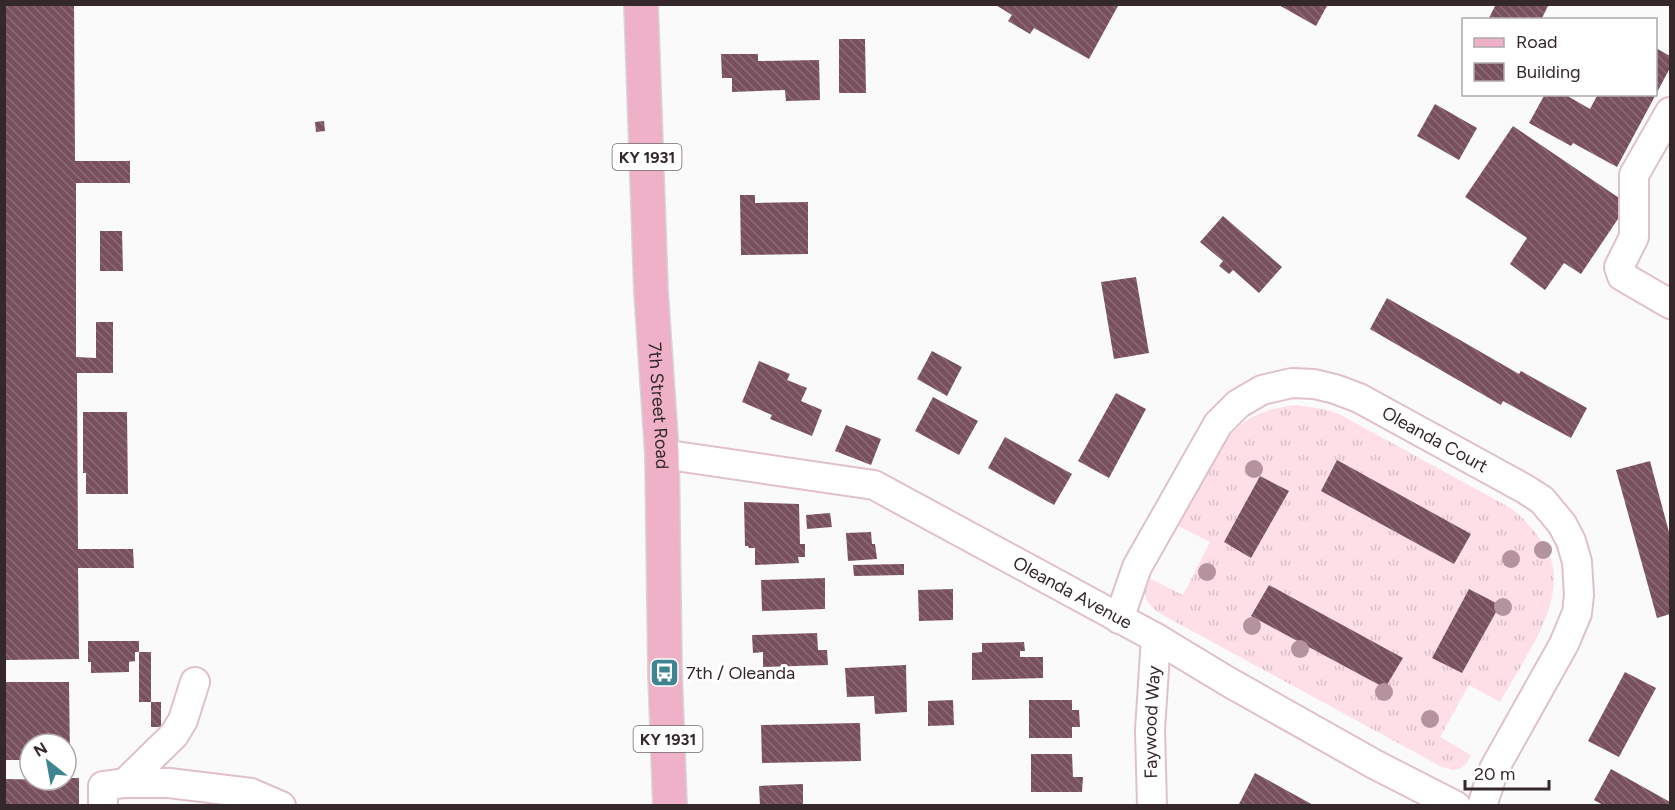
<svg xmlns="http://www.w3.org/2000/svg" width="1675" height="810" font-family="Figtree,sans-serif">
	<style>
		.grass { fill: url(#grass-tufts) }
		.building { fill: url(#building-back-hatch) }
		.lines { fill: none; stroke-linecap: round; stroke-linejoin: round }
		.minor-casing { stroke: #e0c0c9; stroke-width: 32 }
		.major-casing { stroke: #d6d4d5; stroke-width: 36 }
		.minor { stroke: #fff; stroke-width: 28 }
		.major { stroke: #eeb1c7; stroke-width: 33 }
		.tree { fill: #b4939f }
		.labels { text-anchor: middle; stroke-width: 6; stroke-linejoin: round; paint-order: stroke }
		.shield { fill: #fff; stroke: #71686b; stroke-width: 1.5 }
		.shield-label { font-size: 16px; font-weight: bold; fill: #34282b }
		.street-label { font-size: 18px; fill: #34282b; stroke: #fff }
		.poi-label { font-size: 18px; fill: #34282b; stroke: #fff; text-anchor: start }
	</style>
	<defs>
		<pattern id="grass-tufts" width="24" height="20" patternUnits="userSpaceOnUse" patternTransform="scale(1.5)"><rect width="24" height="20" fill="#fedfe8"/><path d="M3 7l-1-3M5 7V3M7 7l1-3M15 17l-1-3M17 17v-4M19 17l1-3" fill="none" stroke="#dabfc7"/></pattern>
		<pattern id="building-back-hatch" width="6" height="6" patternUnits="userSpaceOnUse" patternTransform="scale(1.5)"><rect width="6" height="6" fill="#79515e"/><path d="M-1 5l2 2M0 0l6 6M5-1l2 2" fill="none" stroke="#8b6c76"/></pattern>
	</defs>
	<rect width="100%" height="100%" fill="#fafafa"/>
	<path class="grass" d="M1296 405 1324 409 1339 414 1507 506C1518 513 1526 521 1534 531 1544 544 1554 559 1554 576 1555 620 1520 665 1500 702L1469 685 1440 737 1471 755 1467 763 1461 768 1453 770 1442 767 1161 614C1147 605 1139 594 1151 579L1183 595 1210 542 1178 526C1195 494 1217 441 1247 420 1261 411 1279 407 1296 405Z"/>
	<path class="building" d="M5 4H74L75 161H130V183H76V357L96 358V322H113V373H77L78 549H133L134 568H78L79 659 5 660Z
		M994 4H1119L1089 59 1034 28 1030 34 1008 21 1012 15Z
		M1277 4H1328L1316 26Z
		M1496 4H1549L1541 20H1488Z
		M839 39H865L866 93H839Z
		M1656 48 1670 56V68L1617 167 1573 143 1571 146 1529 123 1545 94H1564L1590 109 1598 94H1656Z
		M721 54H758V61L819 60 820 100 786 101 785 90 732 92V78H722Z
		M1435 104 1477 128 1459 160 1417 136Z
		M324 121 325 131 316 132 315 122Z
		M1513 126 1628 204 1581 274 1564 263 1545 290 1510 264 1527 238 1465 197Z
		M740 195H755V203L808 202V254L741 255Z
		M1223 216 1282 267 1259 293 1233 270 1229 274 1219 266 1223 261 1200 242Z
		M100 231H122L123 271H100Z
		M1136 277 1149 353 1114 359 1101 282Z
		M1387 298 1519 374 1521 371 1587 408 1571 438 1503 401 1501 405 1370 329Z
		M932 351 962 367 947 396 917 379Z
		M759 361 790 374 787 380 807 388 801 401 822 410 812 436 770 419 772 415 742 402Z
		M1116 393 1146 409 1109 478 1078 461Z
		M933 397 978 421 959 455 915 431Z
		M83 412H127L128 494H86V473H83Z
		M846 425 881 439 871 465 835 451Z
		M1005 437 1072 474 1054 505 988 468Z
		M1337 460 1471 534 1454 564 1321 491Z
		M1650 461 1670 536V614L1657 618 1616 470Z
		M1260 476 1289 491 1251 558 1224 542Z
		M744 502 799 504 800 544H805V557H798L799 563 755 565V548H749L748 546H745Z
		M830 513 832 527 807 529 806 515Z
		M871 532 872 544H875L877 559 848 561 846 533Z
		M904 564V575L854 576 853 565Z
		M825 578V609L762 611 761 580Z
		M1269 585 1403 658 1385 688 1251 616Z
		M953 589V620L919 621 918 590Z
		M1469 589 1500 605 1462 673 1432 658Z
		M817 633 818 650H827L828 665 763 667V652L753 653 752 635Z
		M88 641H139V652H135V661L129 662V672L91 673V662H88Z
		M1024 642 1025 651H1020V657H1043V678L972 680V653L982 652V643Z
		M139 652H151V702H139Z
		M906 665 907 712 875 714 874 696 847 697 845 668Z
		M1625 672 1656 688 1619 757 1588 741Z
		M4 682H69L70 760H66V744H30V760H4Z
		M953 700 954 725 928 726V701Z
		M1029 700H1072V710H1079L1080 727H1072V738H1029Z
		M151 702H161V727H151Z
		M860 723 861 761 762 763 761 725Z
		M1031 754H1072L1073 777H1083L1082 792H1031Z
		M1611 769 1670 802V806H1605L1594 800Z
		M1255 773 1315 806H1238Z
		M66 778H79V806H4V779L66 780Z
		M803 784V806H760L759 786Z"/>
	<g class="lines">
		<defs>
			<g id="minor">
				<path d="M1670 112 1634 175V237L1619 267 1622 276 1670 304"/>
				<path id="s1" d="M662 454 874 485 1156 638 1227 681 1374 764 1456 806"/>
				<path id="s2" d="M1119 619 1137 567 1218 424 1238 404 1262 390 1292 383 1314 384 1335 389 1359 398 1525 489 1542 500 1562 524 1571 541 1577 562 1579 595 1577 613 1564 644 1494 769 1482 806"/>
				<path d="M125 783 174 735 183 720 195 682"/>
				<path d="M103 806V786L125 783H169L251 793 281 806"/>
				<path id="s3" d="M1152 806 1150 730 1156 638"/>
			</g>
			<g id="major">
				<path id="s4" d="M641 4 651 291 662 454 665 673 670 806"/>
			</g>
		</defs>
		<use href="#minor" class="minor-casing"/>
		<use href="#major" class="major-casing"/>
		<use href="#minor" class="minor"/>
		<use href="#major" class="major"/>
	</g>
	<g class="tree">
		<circle cx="1254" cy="469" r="9"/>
		<circle cx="1543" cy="550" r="9"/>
		<circle cx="1511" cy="559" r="9"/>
		<circle cx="1207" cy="572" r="9"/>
		<circle cx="1503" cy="607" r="9"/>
		<circle cx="1252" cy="626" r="9"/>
		<circle cx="1300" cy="649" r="9"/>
		<circle cx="1384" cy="692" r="9"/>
		<circle cx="1430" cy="719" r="9"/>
	</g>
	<defs>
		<symbol id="bus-square" viewBox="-11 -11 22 22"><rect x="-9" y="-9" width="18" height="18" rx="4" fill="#3f8590" stroke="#fff"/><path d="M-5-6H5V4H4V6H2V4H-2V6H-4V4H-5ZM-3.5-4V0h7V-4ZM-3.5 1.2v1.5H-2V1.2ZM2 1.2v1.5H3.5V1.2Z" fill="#fff"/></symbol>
	</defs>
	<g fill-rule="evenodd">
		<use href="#bus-square" x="648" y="656" width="33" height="33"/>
	</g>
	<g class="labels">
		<g class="shield">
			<rect x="612.5" y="144" width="69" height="26" rx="4.5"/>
			<rect x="633.5" y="726" width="69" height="26" rx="4.5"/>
		</g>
		<g class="shield-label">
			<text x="647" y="163">KY 1931</text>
			<text x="668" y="745">KY 1931</text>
		</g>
		<g class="street-label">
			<text dy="6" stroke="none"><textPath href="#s4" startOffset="402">7th Street Road</textPath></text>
			<text dy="6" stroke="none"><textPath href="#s2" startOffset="462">Oleanda Court</textPath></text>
			<text dy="6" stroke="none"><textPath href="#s1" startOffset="440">Oleanda Avenue</textPath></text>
			<text dy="6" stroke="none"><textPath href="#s3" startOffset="84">Faywood Way</textPath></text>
		</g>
		<g class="poi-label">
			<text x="686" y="679">7th / Oleanda</text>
		</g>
	</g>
	<rect width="1675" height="810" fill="none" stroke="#34282b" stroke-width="12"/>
	<rect x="1462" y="18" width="195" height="78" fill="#ffffff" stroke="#aea9aa" stroke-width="1.5"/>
	<rect x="1474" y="38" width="30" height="9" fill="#eeb1c7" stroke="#aea9aa" stroke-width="1.5"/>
	<text x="1516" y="48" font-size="18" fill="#34282b">Road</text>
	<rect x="1474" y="63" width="30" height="18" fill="url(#building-back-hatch)" stroke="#aea9aa" stroke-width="1.5"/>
	<text x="1516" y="78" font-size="18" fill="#34282b">Building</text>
	<g transform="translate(48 762) rotate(329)"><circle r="28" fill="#ffffff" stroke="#aea9aa" stroke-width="1.5"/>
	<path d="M0-4.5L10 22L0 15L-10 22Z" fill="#3f8590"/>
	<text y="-9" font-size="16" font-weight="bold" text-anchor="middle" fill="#34282b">N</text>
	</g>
	<path d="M1465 780v9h84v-9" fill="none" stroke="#34282b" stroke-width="3"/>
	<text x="1474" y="780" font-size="18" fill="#34282b" stroke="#ffffff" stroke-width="4.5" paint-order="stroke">20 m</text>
</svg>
